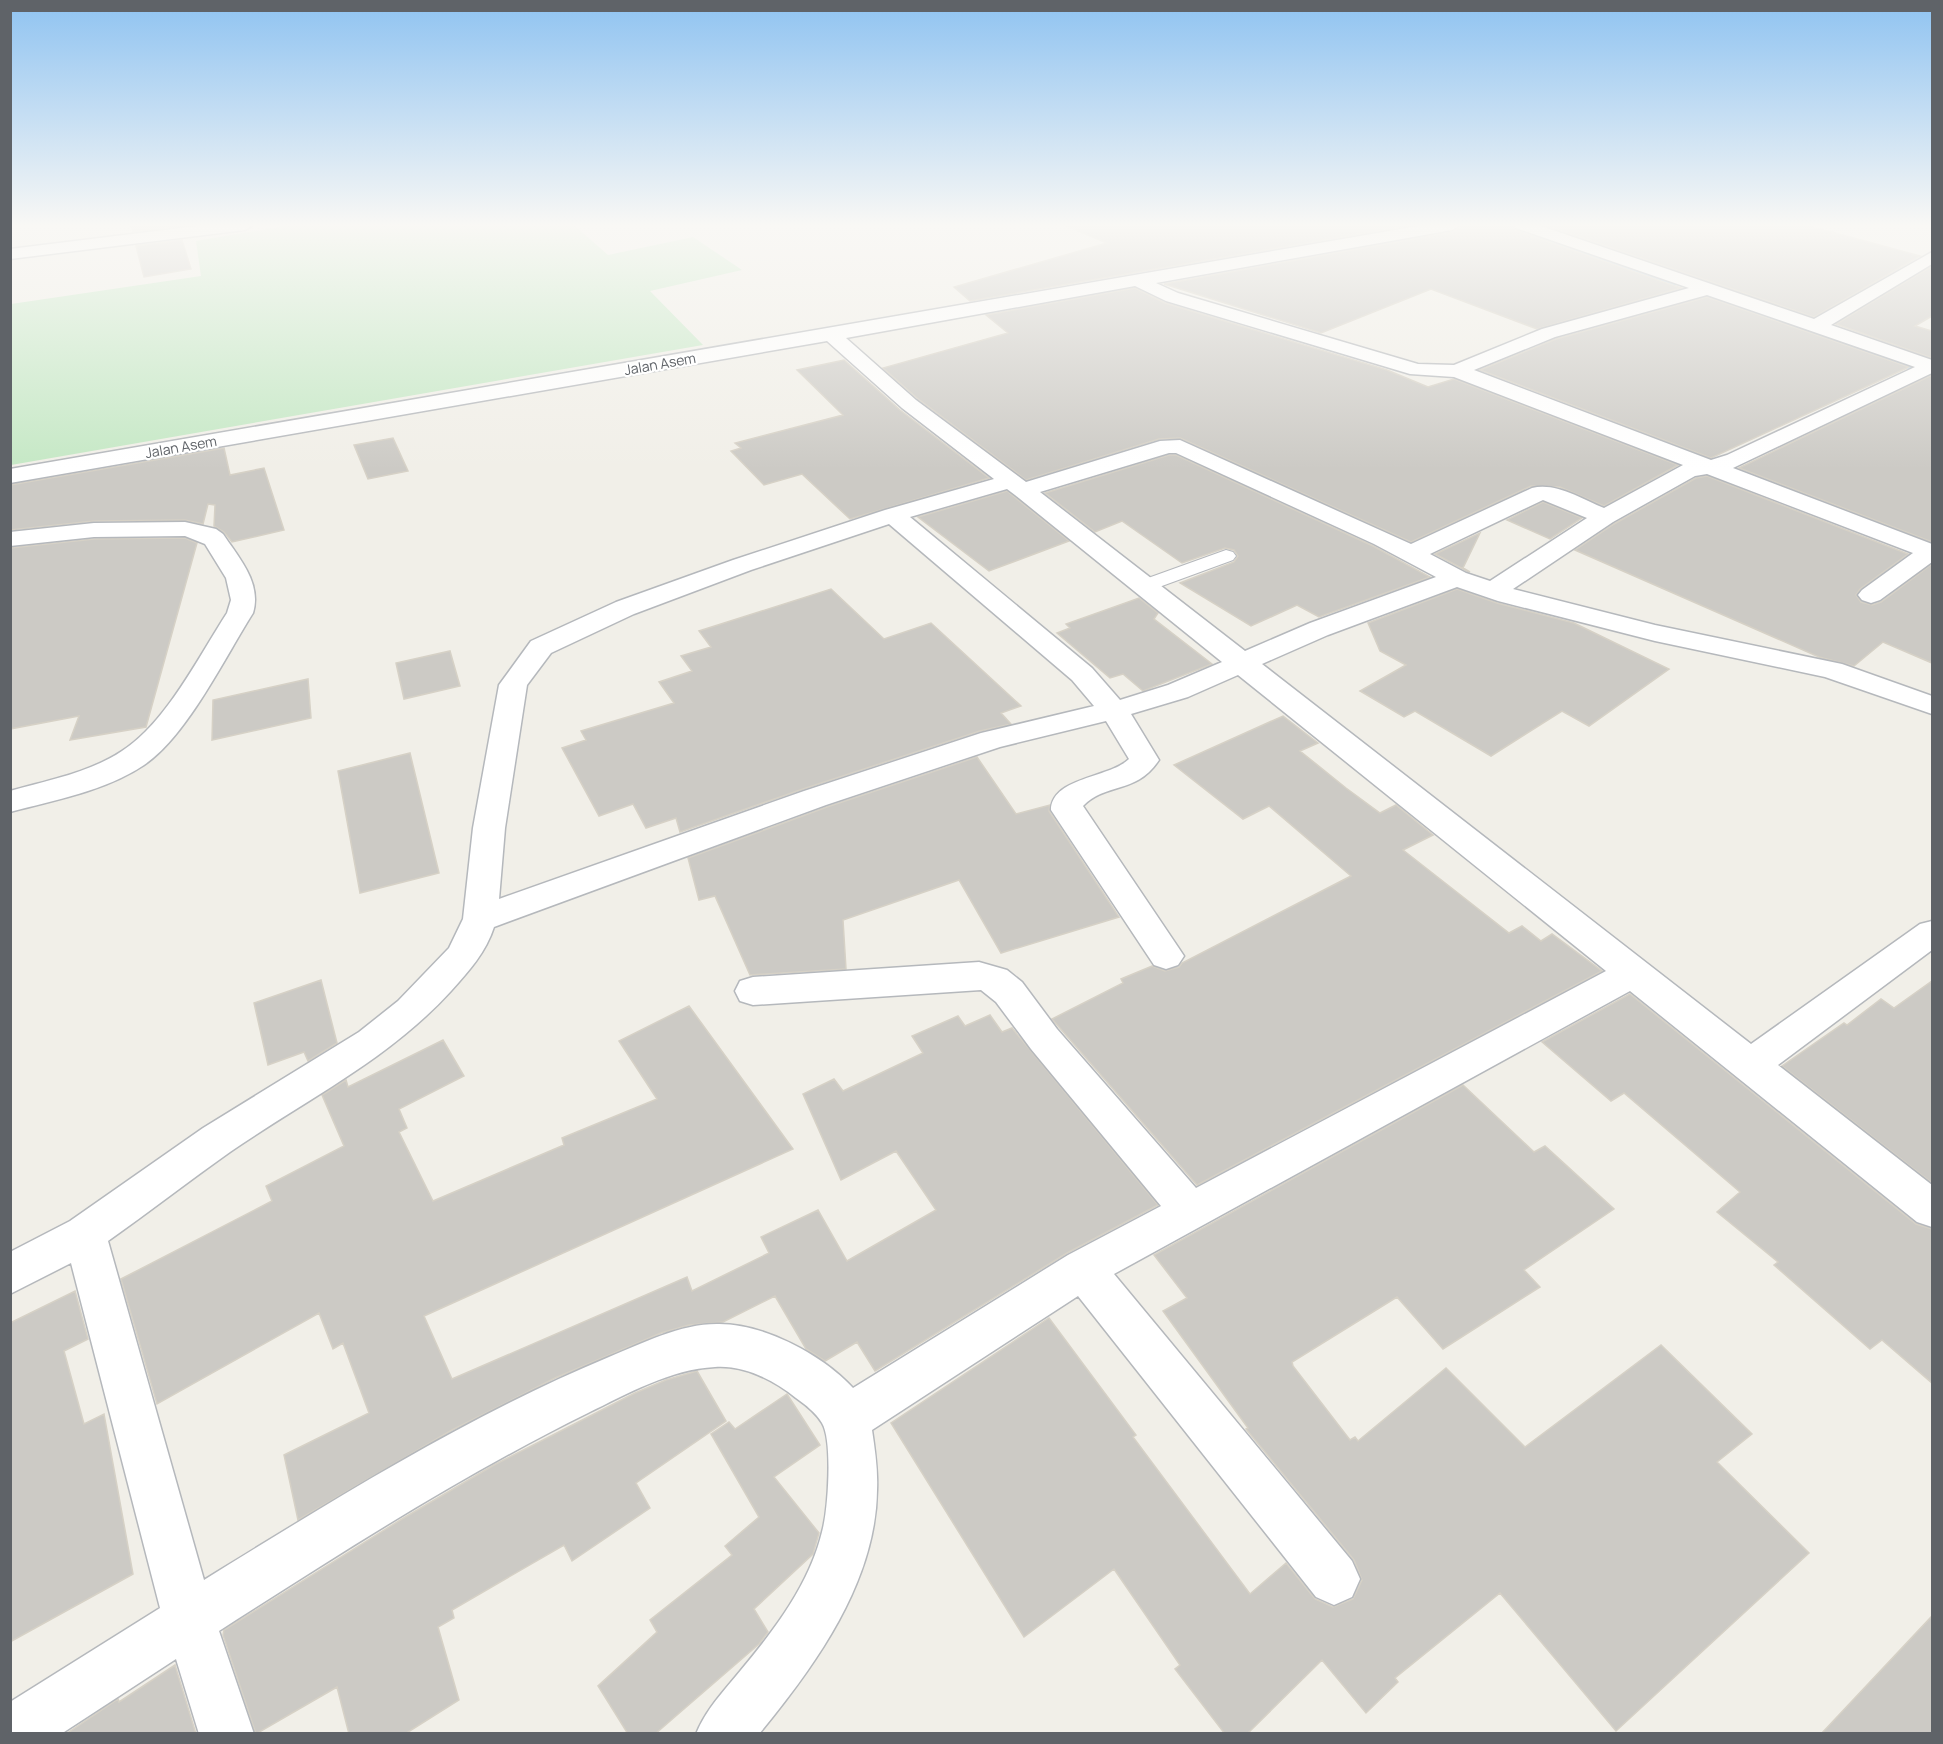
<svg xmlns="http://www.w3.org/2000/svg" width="1943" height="1744" font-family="Manrope,sans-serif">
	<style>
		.green { fill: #c5e8c5 }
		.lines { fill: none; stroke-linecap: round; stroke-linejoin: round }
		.stream { fill: #aadaff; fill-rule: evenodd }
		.building { fill: #cccac5; stroke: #d6d1c6; stroke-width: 1.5 }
		.service-casing { stroke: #b5b8bc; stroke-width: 2 }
		.minor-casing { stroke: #b5b8bc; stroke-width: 3 }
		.service { fill: #fff; fill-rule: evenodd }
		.minor { fill: #fff; fill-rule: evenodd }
		.labels { text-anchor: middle; stroke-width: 4.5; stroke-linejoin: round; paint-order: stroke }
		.far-street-label { font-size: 14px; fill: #5f6368; stroke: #fff }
	</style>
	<rect width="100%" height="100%" fill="#f1efe8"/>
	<path class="green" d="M290 225H574L608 255 693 237 742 270 650 291 703 345 11 465V304L201 276 196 241Z"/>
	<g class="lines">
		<path class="stream" d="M1500 225H1509L1678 285 1671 287Z
			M1707 295H1713L1932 372V377L1707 299Z"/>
	</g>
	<path class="building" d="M131 225H177L178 226 133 232Z
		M1064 225H1411L970 301 954 287 1107 243Z
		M1462 225H1512L1515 230 1681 288 1537 329 1431 289 1321 333 1164 284 1452 232Z
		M1545 225H1806L1920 256 1814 317Z
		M182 240 191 269 144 277 136 246Z
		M1932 266V316L1915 326 1932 331V358L1836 324Z
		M1135 288 1165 303 1387 370 1428 387 1454 379 1678 465 1604 506 1560 487 1531 486 1411 542 1180 438 1159 439 1026 480 917 398 883 368 1008 333 986 315Z
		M1707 297 1909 367 1711 458 1480 370 1556 339Z
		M844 360 900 410 989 478 850 519 802 474 764 485 731 451 741 448 735 443 843 415 797 370Z
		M1932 375V542L1739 468Z
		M393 438 408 471 368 479 354 445Z
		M224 448 230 475 264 468 284 530 232 542 224 532 214 526 215 505 208 504 203 524 185 520 94 521 10 530V485Z
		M1169 455H1176L1373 546 1430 577 1319 617 1297 605 1251 626 1180 583 1234 562 1238 556 1234 550 1225 548 1182 563 1122 521 1095 532 1045 493Z
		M1707 476 1908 554 1860 589 1856 595 1861 602 1872 605 1881 602 1932 564V663L1883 642 1854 666 1819 657 1575 550 1614 524 1696 478Z
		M1007 491 1069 541 989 571 918 517Z
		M1543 502 1582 518 1550 539 1507 520Z
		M1480 533 1463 568 1470 572 1467 571 1435 554Z
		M185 538 197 543 146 727 70 740 79 716 10 729V548L94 539Z
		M831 589 884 639 931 623 1021 706 1001 713 1011 724 980 731 803 789 680 832 676 818 646 828 633 804 599 816 562 748 586 740 581 731 674 703 659 682 692 671 681 656 711 647 699 631Z
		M1457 589 1497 603 1574 623 1669 669 1589 726 1562 711 1491 756 1415 711 1404 717 1360 691 1406 665 1380 651 1368 623Z
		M1139 598 1158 613 1154 619 1212 664 1143 691 1123 674 1110 678 1057 633 1070 628 1066 624Z
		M450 651 460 686 404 699 396 663Z
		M308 679 311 718 212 740 213 700Z
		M1283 716 1318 743 1300 751 1346 788 1380 813 1396 805 1433 835 1403 850 1509 933 1522 926 1541 941 1552 934 1602 971 1197 1185 1052 1019 1123 983 1121 979 1152 966 1165 971 1179 967 1182 963 1351 876 1269 806 1243 819 1174 765Z
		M410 753 439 873 360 893 338 771Z
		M977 757 1016 814 1050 805 1049 811 1119 917 1001 953 959 880 843 920 846 969 750 975 715 896 699 900 688 858 827 807Z
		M321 980 337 1043 308 1061 304 1052 268 1065 254 1003Z
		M1932 981V1183L1782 1066 1844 1023 1847 1025 1881 999 1894 1008Z
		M1630 994 1916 1224 1932 1229V1383L1882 1340 1870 1349 1774 1265 1778 1262 1717 1212 1740 1192 1624 1093 1611 1101 1542 1042Z
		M689 1006 793 1149 424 1316 452 1379 687 1277 692 1291 769 1253 761 1237 818 1210 847 1261 936 1210 896 1151 841 1180 803 1094 834 1079 843 1091 923 1053 912 1036 958 1016 965 1026 990 1015 1002 1032 1012 1028 1158 1205 1067 1253 875 1371 857 1342 825 1361 806 1349 775 1296 723 1322 689 1325 661 1333 555 1378 452 1430 298 1520 284 1455 369 1413 343 1343 333 1349 319 1313 157 1404 121 1279 272 1201 266 1186 344 1146 322 1095 346 1080 348 1087 443 1040 464 1076 399 1109 407 1128 399 1132 433 1201 564 1145 562 1138 657 1099 619 1041Z
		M1463 1085 1534 1152 1545 1146 1614 1209 1524 1270 1540 1287 1443 1349 1397 1297 1292 1362 1293 1366 1350 1440 1355 1437 1358 1441 1446 1368 1525 1447 1661 1345 1752 1434 1717 1462 1809 1553 1616 1731 1500 1593 1395 1678 1398 1682 1366 1713 1322 1660 1247 1734H1225L1175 1669 1180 1665 1114 1569 1024 1637 891 1423 1049 1318 1136 1435 1133 1437 1250 1594 1286 1563 1315 1599 1333 1607 1353 1599 1362 1580 1354 1560 1246 1429 1248 1428 1163 1311 1187 1298 1154 1255Z
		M75 1291 88 1339 64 1351 84 1424 104 1414 133 1574 10 1642V1323Z
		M697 1371 726 1421 636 1483 650 1508 572 1561 564 1545 452 1610 454 1618 438 1627 459 1700 405 1734H349L337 1687 256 1734 223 1635 224 1630 402 1519 494 1465 635 1393 666 1380Z
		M787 1394 820 1445 774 1477 819 1533 813 1554 754 1609 768 1632 759 1644 655 1734H628L598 1686 657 1632 650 1620 732 1555 725 1546 759 1517 711 1434 729 1422 735 1429Z
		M1932 1616V1734H1821Z
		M175 1665 196 1734H66L118 1699 119 1702Z"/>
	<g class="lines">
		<defs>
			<path id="service" d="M1226 550 1233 552 1236 556 1233 560 1151 590H1137L1134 586 1137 582Z"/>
			<path id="minor" d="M205 225H253L245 230 10 259V249Z
				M1424 225H1460L1452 230 1156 283 1178 293 1418 364 1454 365 1542 329 1689 288 1516 228 1514 225H1538L1814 319 1932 252V264L1831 325 1932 360V373L1733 468 1932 544V562L1880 600 1871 603 1862 600 1858 595 1862 590 1913 553 1707 474 1695 476 1613 522 1513 589 1655 625 1842 664 1932 696V714L1825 677 1655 641 1498 601 1457 587 1328 635 1262 664 1751 1044 1920 924 1932 921V950L1778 1065 1932 1185V1227L1917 1222 1630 991 1114 1274 1352 1561 1360 1579 1352 1597 1334 1605 1316 1597 1078 1296 872 1430C875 1450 878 1470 877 1490 876 1582 815 1666 759 1734H696C706 1709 724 1691 741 1670 775 1629 809 1585 822 1532 828 1511 833 1441 822 1423 816 1413 806 1405 796 1398 774 1380 744 1365 715 1367 671 1369 627 1394 588 1413 460 1476 339 1554 219 1631L254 1734H199L176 1659 61 1734H10V1702L160 1608 71 1263 10 1294V1252L70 1221 203 1128 359 1032 398 1001 449 948 463 919 473 828 499 685 531 641 616 602 733 560 885 510 994 479 902 408 827 341 10 483V469ZM1135 286 1166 301 1410 374 1454 377 1683 465 1604 508C1582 499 1556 482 1532 488L1411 544 1180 440 1160 441 1026 482 916 400 846 338ZM1707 295 1915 367 1727 455 1711 460 1474 370 1555 337ZM1169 453H1176L1374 544 1436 577 1310 623 1245 651 1040 492ZM1007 489 1015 495 1222 662 1168 685 1120 700 1092 668 910 517ZM1543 500 1587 518 1490 581 1466 573 1430 554ZM889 524 1072 680 1094 706 981 733 804 791 499 899 505 828 527 685 551 653 634 614 751 570ZM1238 675 1606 971 1196 1188 1057 1029 1022 982 1007 970 979 962 753 977 740 981 735 991 740 1001 753 1005 981 990 996 1002 1031 1049 1161 1206 1068 1255 853 1388C823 1355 763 1323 717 1324 680 1324 643 1343 609 1357 467 1416 335 1499 204 1580L108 1241C149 1212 189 1181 230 1152 307 1099 388 1060 451 991 469 971 486 952 494 927L826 805 1000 747 1106 721 1129 759C1110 778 1052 777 1051 810L1154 965 1166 969 1178 965 1184 956 1178 947 1083 806C1106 782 1136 795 1159 760L1131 714 1188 697Z
				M185 522 216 529 223 534C239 558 262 583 253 613 225 657 187 736 144 765 105 791 55 800 10 812V791C48 780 89 773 122 751 166 723 199 656 227 613L231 600 226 578 205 544 185 536 94 537 10 546V532L94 523Z"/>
		</defs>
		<use href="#service" class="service-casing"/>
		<use href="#minor" class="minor-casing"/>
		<use href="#service" class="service"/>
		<use href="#minor" class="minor"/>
	</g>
	<linearGradient id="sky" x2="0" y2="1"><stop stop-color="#8fc3f1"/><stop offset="0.48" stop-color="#f9f8f5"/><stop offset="1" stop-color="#f9f8f5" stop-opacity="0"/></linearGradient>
	<rect width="1943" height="469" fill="url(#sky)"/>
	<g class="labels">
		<g class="far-street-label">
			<text transform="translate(660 364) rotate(-10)" y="5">Jalan Asem</text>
			<text transform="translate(181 447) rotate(-10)" y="5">Jalan Asem</text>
		</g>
	</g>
	<rect width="1943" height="1744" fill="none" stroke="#5f6368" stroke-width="24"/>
</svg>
